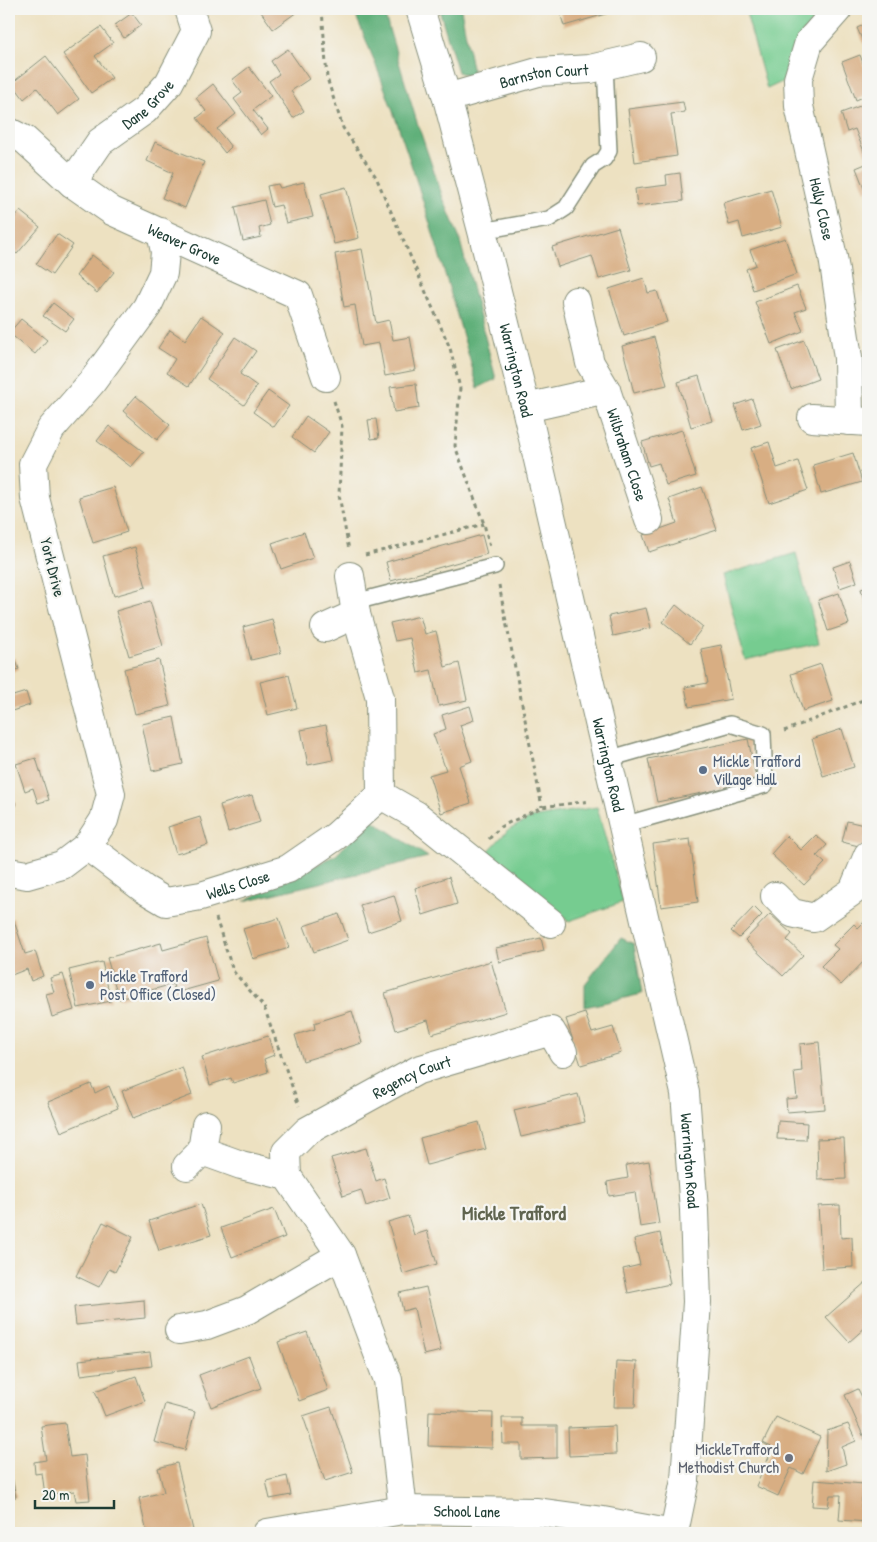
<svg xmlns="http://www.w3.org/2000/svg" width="877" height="1542" font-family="'Patrick Hand',sans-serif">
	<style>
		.green { fill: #76cc90; stroke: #4a8462 }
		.forest { fill: #60b07a; stroke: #407657 }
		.building { fill: #d8ae83 }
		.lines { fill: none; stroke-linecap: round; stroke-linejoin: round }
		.lane-casing { stroke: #868f7a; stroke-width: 18 }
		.street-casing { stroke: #868f7a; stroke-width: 30 }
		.secondary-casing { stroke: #868f7a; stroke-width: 30 }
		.primary-casing { stroke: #868f7a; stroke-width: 30 }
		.path { stroke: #868f7a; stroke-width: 3; stroke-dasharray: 4 4; stroke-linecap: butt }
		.lane { stroke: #fff; stroke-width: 15 }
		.street { stroke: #fff; stroke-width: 28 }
		.secondary { stroke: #fff; stroke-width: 28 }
		.primary { stroke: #fff; stroke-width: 28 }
		.service-dot { fill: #5c6f8a; stroke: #f6f6f2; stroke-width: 2 }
		.worship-dot { fill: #6b7280; stroke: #f6f6f2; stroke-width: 2 }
		.labels { text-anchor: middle; stroke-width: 4.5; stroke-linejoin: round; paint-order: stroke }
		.street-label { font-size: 16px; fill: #1f3d34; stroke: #f6f6f2 }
		.service-label { font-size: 16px; fill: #4e5e75; stroke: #f6f6f2; text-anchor: start }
		.worship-label { font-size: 16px; fill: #5b616d; stroke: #f6f6f2; text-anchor: end }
		.quarter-label { font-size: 19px; font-weight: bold; fill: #606550; stroke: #f6f6f2 }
	</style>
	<rect width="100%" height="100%" fill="#f6f6f2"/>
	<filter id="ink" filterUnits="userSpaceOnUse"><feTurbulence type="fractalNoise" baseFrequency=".02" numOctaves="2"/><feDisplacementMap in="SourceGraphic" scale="10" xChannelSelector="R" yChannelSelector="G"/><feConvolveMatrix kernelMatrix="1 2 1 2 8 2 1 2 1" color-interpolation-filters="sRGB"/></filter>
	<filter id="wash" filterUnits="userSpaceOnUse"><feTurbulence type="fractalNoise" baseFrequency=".0096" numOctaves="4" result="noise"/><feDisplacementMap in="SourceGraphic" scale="20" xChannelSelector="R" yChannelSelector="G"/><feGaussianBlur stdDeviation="1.12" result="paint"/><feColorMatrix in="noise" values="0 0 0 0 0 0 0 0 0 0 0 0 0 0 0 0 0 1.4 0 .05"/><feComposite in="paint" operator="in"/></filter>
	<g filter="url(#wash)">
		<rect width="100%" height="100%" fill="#ede1c1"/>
		<path class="green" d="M745 9H824L802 34 784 81 767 89Z
			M796 553 819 643 745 660 723 575Z
			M597 807 623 902 569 921 484 856 507 831 531 818Z"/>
		<path class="forest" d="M353 9H383L416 119 443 198 459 237 496 379 478 388C441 260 406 132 353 9Z
			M439 9H461L474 79 458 72Z
			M371 819 428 857 244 901 336 855Z
			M621 938 634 944 642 994 585 1007V984Z"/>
		<g id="blocks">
			<path class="building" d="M259 9H295L297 12 273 29Z
				M559 9H607L609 13 564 26Z
				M132 13 141 25 124 38 115 25Z
				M868 23V53L857 28Z
				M101 27 113 43 95 56 112 78 91 93 63 54Z
				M288 49 309 79 291 91 304 111 293 118 269 81 279 74 271 61Z
				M860 55 868 76V95L856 100 842 62Z
				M46 56 79 99 58 115 37 88 24 99 12 83Z
				M249 67 271 96 253 110 268 129 261 135 234 99 242 93 232 80Z
				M213 84 236 114 217 129 231 147 225 153 197 118 206 111 196 98Z
				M683 102 685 112 671 114 677 156 635 162 628 109Z
				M868 103V153L865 154 855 129 847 132 841 113Z
				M155 142 204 162 185 208 162 198 173 173 147 161Z
				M868 163V189L865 191 856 168Z
				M680 173 683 201 637 206 635 189 667 185 666 175Z
				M304 182 313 217 286 223 281 205 272 207 267 186 278 184 280 188Z
				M346 187 359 238 334 244 321 194Z
				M771 189 782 227 743 238 739 222 729 225 723 203Z
				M264 200 270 225 259 228 261 237 243 241 235 207Z
				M20 211 40 227 17 254 9 248V224Z
				M618 227 631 270 599 279 592 256 558 267 552 247Z
				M57 234 73 245 52 275 36 264Z
				M785 238 797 274 753 290 746 269 756 265 750 250Z
				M362 249 376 323 389 320 393 340 410 337 416 370 385 376 379 343 362 346 355 305 344 307 335 254Z
				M92 255 114 272 97 293 76 276Z
				M644 278 648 293 657 291 667 322 624 336 609 289Z
				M797 286 806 308 795 312 803 331 771 344 755 302Z
				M53 303 74 319 65 331 43 316Z
				M201 316 225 332 189 386 167 372 175 359 158 348 170 330 185 340Z
				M21 319 47 340 35 354 9 333Z
				M235 337 256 351 240 374 257 386 244 405 207 379Z
				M654 337 667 385 634 393 622 346Z
				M804 340 818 379 791 389 777 350Z
				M699 376 712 421 691 427 678 382Z
				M416 384 419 408 394 412 390 387Z
				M268 391 289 406 274 427 253 412Z
				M136 396 170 425 157 440 123 411Z
				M752 399 761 424 743 430 735 405Z
				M306 416 329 432 314 453 292 437Z
				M376 419 379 438 371 439 368 420Z
				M109 426 144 452 131 467 97 441Z
				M682 430 696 476 666 485 659 463 649 466 642 442Z
				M769 442 777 468 798 461 808 490 769 503 751 448Z
				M853 453 862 482 821 494 813 465Z
				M113 487 127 532 93 543 79 497Z
				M702 487 717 530 649 552 643 535 677 523 669 499Z
				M304 532 313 558 281 569 272 543Z
				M482 535 487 554 391 581 386 562Z
				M135 547 146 587 114 596 103 556Z
				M850 561 857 582 840 588 833 567Z
				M868 587V612L861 589Z
				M839 593 849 624 828 631 818 600Z
				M150 601 163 646 129 656 116 611Z
				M676 605 703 627 690 644 663 622Z
				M646 608 651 628 613 636 609 616Z
				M420 616 425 634 436 631 445 667 459 663 467 700 439 706 431 670 418 673 410 638 395 641 390 623Z
				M272 619 281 653 251 660 243 627Z
				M721 645 731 699 689 707 685 687 708 683 701 649Z
				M15 658 19 669 9 673V660Z
				M159 660 170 706 135 714 124 669Z
				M821 664 833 701 803 711 791 674Z
				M289 675 297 708 268 715 260 682Z
				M9 684 13 696 26 692 30 705 9 712Z
				M470 706 474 720 460 725 472 761 459 766 471 803 441 813 429 775 446 770 433 734 446 729 442 715Z
				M174 717 183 764 152 771 142 724Z
				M326 725 333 760 308 765 301 730Z
				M842 729 854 767 823 776 812 739Z
				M748 739 757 782 657 802 648 759Z
				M36 758 49 800 38 803 33 788 25 791 16 764Z
				M9 784 16 805 9 807Z
				M252 795 260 822 228 832 220 805Z
				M200 817 208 845 176 854 168 827Z
				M847 821 868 826 863 847 842 842Z
				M816 835 827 845 817 856 825 863 804 885 771 854 787 836 801 850Z
				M690 839 698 902 661 907 653 844Z
				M449 877 457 904 423 915 415 888Z
				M394 895 402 921 368 932 360 905Z
				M754 907 762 915 739 938 731 931Z
				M339 914 348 940 314 952 304 926Z
				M770 914 792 934 787 940 803 955 783 976 745 940Z
				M13 918 25 954 35 951 43 976 31 981 27 969 9 976V920Z
				M279 918 289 948 253 959 243 929Z
				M868 918V957L841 985 821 966 838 949 833 945 854 924 858 928Z
				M206 938 218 981 175 993 173 984 119 999 107 958 161 943 163 950Z
				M541 938 544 951 499 962 496 948Z
				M491 961 506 1012 432 1034 428 1020 396 1030 385 993Z
				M102 962 111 1001 78 1008 69 970Z
				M63 974 74 1010 52 1017 46 994 54 992 50 978Z
				M352 1011 362 1043 303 1061 295 1035 315 1029 314 1023Z
				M585 1013 592 1033 613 1027 621 1053 581 1065 566 1019Z
				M268 1036 274 1055 264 1059 268 1072 233 1083 231 1078 210 1085 202 1057Z
				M819 1042 825 1109 787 1112 786 1099 797 1098 794 1072 802 1071 800 1044Z
				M182 1067 192 1095 133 1118 122 1091Z
				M91 1084 95 1093 109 1086 118 1108 61 1132 48 1102Z
				M578 1094 585 1122 521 1137 514 1110Z
				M778 1121 807 1123 806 1140 777 1139Z
				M479 1122 486 1149 427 1165 420 1138Z
				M844 1138 846 1179 818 1180 817 1139Z
				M366 1148 376 1181 384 1178 390 1198 366 1206 361 1190 343 1196 331 1158Z
				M649 1161 659 1224 640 1227 635 1192 609 1196 607 1182 628 1178 626 1165Z
				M201 1204 211 1235 159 1251 149 1221Z
				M840 1205 841 1238 852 1237 853 1267 822 1269 818 1206Z
				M274 1209 285 1237 232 1257 221 1228Z
				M408 1216 414 1235 427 1231 437 1264 403 1274 388 1222Z
				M103 1222 133 1237 115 1272 109 1269 99 1287 76 1276Z
				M660 1233 670 1284 628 1293 623 1269 640 1265 634 1239Z
				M867 1281 868 1282V1325L849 1342 826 1317Z
				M426 1287 441 1351 424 1355 414 1308 403 1311 399 1293Z
				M144 1300 145 1318 76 1325 74 1307Z
				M307 1332 328 1390 299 1401 278 1342Z
				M150 1352 152 1366 81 1375 79 1360Z
				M249 1356 261 1388 211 1407 199 1375Z
				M616 1361 637 1362 635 1407H614Z
				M136 1376 145 1401 105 1416 95 1391Z
				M858 1389 864 1401 868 1399V1439L865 1440 845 1395Z
				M165 1404 195 1412 185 1450 154 1442Z
				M331 1407 353 1472 325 1481 303 1416Z
				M429 1411 493 1413 492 1448 428 1446Z
				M776 1417 820 1437 803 1474 791 1468 778 1496 756 1486 773 1448 763 1443Z
				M502 1418H522V1426H557V1458L521 1459V1444H503Z
				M65 1423 70 1457 85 1455 90 1500 76 1501 74 1491 45 1495 42 1473 35 1474 34 1462 46 1460 41 1426Z
				M848 1424 856 1441 842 1447 846 1464 826 1471 827 1431Z
				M615 1426 616 1454 569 1456 568 1428Z
				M9 1461 16 1497 9 1498Z
				M177 1463 193 1530 181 1533H147L139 1498 164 1492 158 1468Z
				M287 1476 291 1495 270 1499 266 1481Z
				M814 1480 864 1484 861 1507H868V1522L839 1520 841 1495H830L828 1507 812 1506Z"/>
		</g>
	</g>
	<g filter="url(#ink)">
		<use href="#blocks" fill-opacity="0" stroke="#868f7a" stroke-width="1"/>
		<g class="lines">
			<defs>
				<path id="lane" d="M482 231 549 219 566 208 593 166 604 159 609 151 605 65
					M355 602 495 566
					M608 759 730 724 763 734 765 785 623 825"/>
				<g id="street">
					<path id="s1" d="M838 9 809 42 798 79 799 106 833 257 848 358 849 421"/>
					<path id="s2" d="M447 98 538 72 590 69 641 57"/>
					<path id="s3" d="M9 132 25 140 72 183 112 211 298 295 326 377"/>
					<path id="s4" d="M72 183 100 142 145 110 169 83 196 31 189 9"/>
					<path d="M576 301 590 363 606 390"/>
					<path id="s5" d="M526 408 606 390 649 520"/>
					<path d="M812 418 868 422"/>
					<path d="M325 628 356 614"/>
					<path d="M381 795 416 815 551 923"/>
					<path id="s6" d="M87 846 144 889 166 902 201 896 288 869 336 836 381 795 380 698 356 614 350 576"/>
					<path d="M9 872 27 875 62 865 87 846 104 820 111 794 35 498 33 464 51 429 92 382 147 307 163 273 165 252 161 232"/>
					<path d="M775 896 792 913 814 918 853 891 868 855"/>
					<path d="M202 1151 206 1125"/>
					<path d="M187 1166 202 1151 241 1165 287 1176 341 1255 388 1380 403 1510"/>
					<path id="s7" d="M287 1176 286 1152 307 1131 418 1070 551 1031 563 1052"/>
					<path d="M179 1330 207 1325 247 1310 341 1255"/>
				</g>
				<g id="secondary">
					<path id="s8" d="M267 1533 403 1510 537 1512 603 1521 668 1533"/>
				</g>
				<g id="primary">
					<path id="s9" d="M420 9 447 98 482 231 526 408 685 1093 694 1210 697 1302 685 1480 674 1533"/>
				</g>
			</defs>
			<use href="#lane" class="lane-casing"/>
			<use href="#street" class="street-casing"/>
			<use href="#secondary" class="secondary-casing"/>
			<use href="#primary" class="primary-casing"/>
			<path class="path" d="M322 9 327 78 343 128 376 177 450 348 460 388 455 446 484 524 490 547
				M334 401 342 426 339 495 349 550
				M365 555 484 524
				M499 585 542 807
				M784 731 868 698
				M489 839 500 827 542 807 590 801
				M216 918 233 971 264 1007 299 1106"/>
			<use href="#lane" class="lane"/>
			<use href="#street" class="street"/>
			<use href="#secondary" class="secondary"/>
			<use href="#primary" class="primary"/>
		</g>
	</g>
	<g class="service-dot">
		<circle cx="703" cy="770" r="5"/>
		<circle cx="90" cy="985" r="5"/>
	</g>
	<circle class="worship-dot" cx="789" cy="1458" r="5"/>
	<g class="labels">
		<g class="street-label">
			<text dy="6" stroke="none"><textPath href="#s2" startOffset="100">Barnston Court</textPath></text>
			<text dy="6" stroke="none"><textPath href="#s4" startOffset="111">Dane Grove</textPath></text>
			<text dy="6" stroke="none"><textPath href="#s1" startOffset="215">Holly Close</textPath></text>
			<text dy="6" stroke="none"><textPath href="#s3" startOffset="210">Weaver Grove</textPath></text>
			<text dy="6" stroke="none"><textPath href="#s9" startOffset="374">Warrington Road</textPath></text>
			<text dy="6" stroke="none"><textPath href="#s5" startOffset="150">Wilbraham Close</textPath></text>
			<text transform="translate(53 567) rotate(76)" y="6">York Drive</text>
			<text dy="6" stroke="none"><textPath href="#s9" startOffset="779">Warrington Road</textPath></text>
			<text dy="6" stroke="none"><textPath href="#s6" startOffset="171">Wells Close</textPath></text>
			<text dy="6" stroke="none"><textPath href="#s7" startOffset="172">Regency Court</textPath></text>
			<text dy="6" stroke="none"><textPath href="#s9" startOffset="1184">Warrington Road</textPath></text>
			<text dy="6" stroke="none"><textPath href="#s8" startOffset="202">School Lane</textPath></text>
		</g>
		<g class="service-label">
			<text x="713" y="767">Mickle Trafford<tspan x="713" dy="18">Village Hall</tspan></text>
			<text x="100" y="982">Mickle Trafford<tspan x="100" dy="18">Post Office (Closed)</tspan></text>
		</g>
		<g class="worship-label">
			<text x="779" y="1455">MickleTrafford<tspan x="779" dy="18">Methodist Church</tspan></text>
		</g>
		<g class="quarter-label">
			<text x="514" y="1220">Mickle Trafford</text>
		</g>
	</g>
	<rect width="877" height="1542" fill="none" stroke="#f6f6f2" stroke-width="30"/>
	<path d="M35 1500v8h79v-8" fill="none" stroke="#1f3d34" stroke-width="2.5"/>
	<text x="42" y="1500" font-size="15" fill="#1f3d34" stroke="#f6f6f2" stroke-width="4" paint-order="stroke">20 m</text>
</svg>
